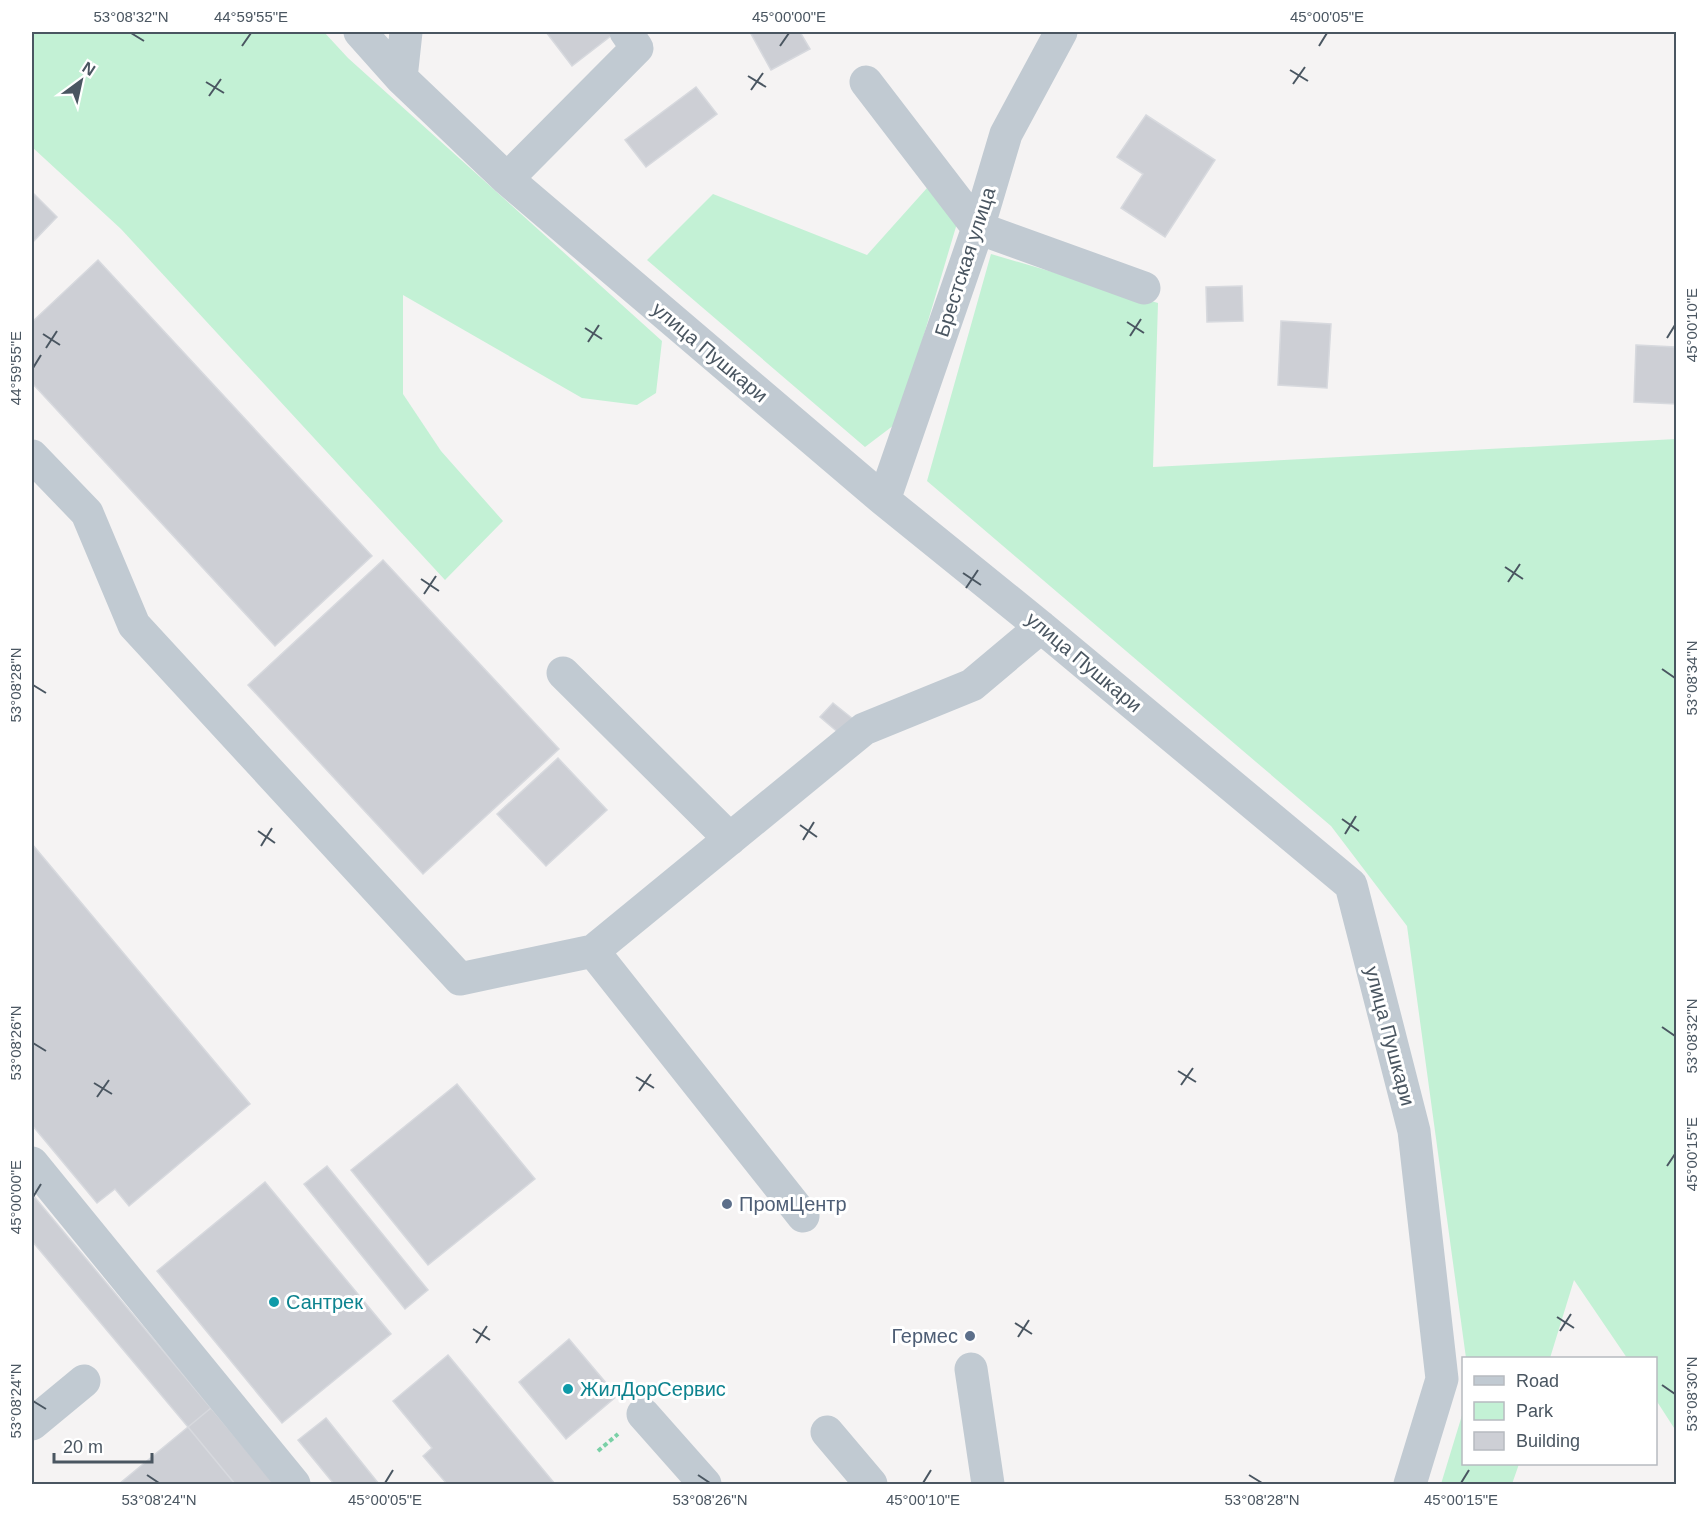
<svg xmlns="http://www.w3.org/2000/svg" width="1708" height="1516" font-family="Arial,sans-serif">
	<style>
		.green { fill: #c3f1d5 }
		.building { fill: #cdcfd5; stroke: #d7d9de; stroke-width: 1.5 }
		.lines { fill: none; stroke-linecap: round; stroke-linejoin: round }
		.path { stroke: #7ad0a6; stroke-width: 4; stroke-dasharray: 4.5 3; stroke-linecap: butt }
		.minor { stroke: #c1cad2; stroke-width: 33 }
		.ticks { fill: none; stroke: #4a5661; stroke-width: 2 }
		.service-dot { fill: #5c6f8a; stroke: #fff; stroke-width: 2 }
		.culture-dot { fill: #0f9aa8; stroke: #fff; stroke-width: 2 }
		.labels { text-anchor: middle; stroke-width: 6; stroke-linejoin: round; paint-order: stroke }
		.street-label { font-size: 20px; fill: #4a5661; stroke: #fff }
		.service-label { font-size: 20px; fill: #4e5e75; stroke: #fff; text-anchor: start }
		.culture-label { font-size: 20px; fill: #0d838f; stroke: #fff; text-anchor: start }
		.neatline { fill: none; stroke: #4a5661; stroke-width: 2 }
		.ticks-label { font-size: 15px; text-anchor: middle; fill: #4a5661 }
	</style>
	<rect width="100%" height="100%" fill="#f5f3f3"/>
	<path class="green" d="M32 32H324L348 58 662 341 656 393 637 405 582 398 403 295V394L441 451 503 521 445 580 121 229 32 147Z
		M927 188 958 220 898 422 865 447 647 260 713 194 867 255Z
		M991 254 1158 303 1153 467 1676 439V1431L1656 1400V1358H1627L1574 1280 1550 1358H1466L1407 926 1331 826 927 481Z
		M1463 1412 1464 1464H1519L1512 1484H1441Z"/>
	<path class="building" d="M546 32H616L572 66Z
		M750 32H800L810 49 771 70Z
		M696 87 717 114 646 167 625 140Z
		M1146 115 1215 160 1165 237 1121 208 1143 174 1117 157Z
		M32 192 57 217 32 243Z
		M98 260 372 556 275 646 32 383V322Z
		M1242 286 1243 321 1207 322 1206 287Z
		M1281 321 1331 324 1327 388 1278 385Z
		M1636 345 1676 347V404L1634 402Z
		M383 560 559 749 423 874 248 685Z
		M833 703 853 719 840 734 820 717Z
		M558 758 607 810 546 866 497 814Z
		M32 844 250 1104 129 1206 115 1189 97 1203 32 1125Z
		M457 1084 535 1179 428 1265 351 1170Z
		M327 1166 428 1290 405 1309 304 1184Z
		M265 1182 391 1334 282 1423 157 1271Z
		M32 1194 211 1408 188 1427 32 1241Z
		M569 1339 617 1396 566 1439 519 1382Z
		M448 1355 487 1402 555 1484H447L423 1456 432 1448 393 1401Z
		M211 1408 275 1484H235L188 1427Z
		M326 1418 379 1484H334L298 1440Z
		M188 1427 235 1484H119Z"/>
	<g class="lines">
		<path class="path" d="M598 1451 618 1434"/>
		<path class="minor" d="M360 32 401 78 507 179 884 500 1041 627 1351 885 1414 1131 1442 1379 1410 1484
			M401 78 406 32
			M866 82 978 228 1144 288
			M507 179 637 48 626 32
			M32 456 87 513 134 625 460 979 593 951 864 729 972 685 1041 627
			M884 500 978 228 1006 134 1061 32
			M563 673 730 839
			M593 951 803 1216
			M32 1163 294 1484
			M971 1369 988 1484
			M643 1414 705 1484
			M32 1424 84 1381
			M827 1432 871 1484"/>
	</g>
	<path class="ticks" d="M131 33 144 41M242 46 251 33M780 46 789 33M1319 46 1327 33M1290 70 1308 81M748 76 766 87M206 82 224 93M1293 84 1305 67M751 90 763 73M209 96 221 79M1127 322 1144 333M585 328 602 339M43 334 60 345M1130 336 1141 319M1667 338 1675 325M588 342 599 325M46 348 57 331M33 368 41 355M1505 567 1523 579M963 573 981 585M421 579 439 591M1508 582 1520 564M966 588 978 570M424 594 436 576M1662 669 1675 678M33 685 46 693M1342 819 1359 831M800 825 817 837M258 831 275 843M1345 834 1356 816M803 840 814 822M261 846 272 828M1662 1027 1675 1036M33 1043 46 1051M1178 1071 1196 1082M636 1077 654 1088M94 1083 112 1094M1181 1085 1193 1068M639 1091 651 1074M97 1097 109 1080M1667 1166 1675 1154M33 1197 41 1184M1557 1317 1574 1328M1015 1323 1032 1334M473 1329 490 1340M1560 1331 1571 1314M1018 1337 1029 1320M476 1343 487 1326M1662 1385 1675 1394M33 1401 46 1409M147 1475 159 1483M698 1475 710 1483M1249 1475 1262 1483M385 1483 393 1470M923 1483 931 1470M1461 1483 1469 1470"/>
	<g class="service-dot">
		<circle cx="727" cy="1204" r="6"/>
		<circle cx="970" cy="1336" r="6"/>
	</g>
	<g class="culture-dot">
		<circle cx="274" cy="1302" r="6"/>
		<circle cx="568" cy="1389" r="6"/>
	</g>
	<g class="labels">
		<g class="street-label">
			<text transform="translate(965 262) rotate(-72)" y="7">Брестская улица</text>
			<text transform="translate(710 352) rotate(40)" y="7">улица Пушкари</text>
			<text transform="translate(1084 662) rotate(40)" y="7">улица Пушкари</text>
			<text transform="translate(1390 1036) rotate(75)" y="7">улица Пушкари</text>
		</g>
		<g class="service-label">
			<text x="739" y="1211">ПромЦентр</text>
			<text x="958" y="1343" text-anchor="end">Гермес</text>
		</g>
		<g class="culture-label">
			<text x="286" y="1309">Сантрек</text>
			<text x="580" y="1396">ЖилДорСервис</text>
		</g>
	</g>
	<rect width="1708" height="1516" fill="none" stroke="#ffffff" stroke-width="66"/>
	<rect x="1462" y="1357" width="195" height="108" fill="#ffffff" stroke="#b7bbc0" stroke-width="1.5"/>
	<rect x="1474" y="1376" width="30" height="9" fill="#c1cad2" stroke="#b7bbc0" stroke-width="1.5"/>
	<text x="1516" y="1387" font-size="18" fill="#4a5661">Road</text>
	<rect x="1474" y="1402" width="30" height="18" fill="#c3f1d5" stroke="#b7bbc0" stroke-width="1.5"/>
	<text x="1516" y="1417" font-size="18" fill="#4a5661">Park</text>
	<rect x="1474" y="1432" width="30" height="18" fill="#cdcfd5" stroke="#b7bbc0" stroke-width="1.5"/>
	<text x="1516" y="1447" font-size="18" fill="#4a5661">Building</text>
	<g transform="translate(81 81) rotate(33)" stroke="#ffffff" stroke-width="4.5" paint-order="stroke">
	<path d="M0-4.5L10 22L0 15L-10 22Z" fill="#4a5661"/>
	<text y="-9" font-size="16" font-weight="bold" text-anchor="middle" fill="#4a5661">N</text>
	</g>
	<path d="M54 1453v9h98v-9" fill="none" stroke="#4a5661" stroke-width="3"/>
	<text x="63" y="1453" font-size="18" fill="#4a5661" stroke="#ffffff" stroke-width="4.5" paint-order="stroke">20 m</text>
	<rect x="33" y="33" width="1642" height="1450" class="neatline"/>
	<g class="ticks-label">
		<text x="131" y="22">53°08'32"N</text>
		<text x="251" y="22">44°59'55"E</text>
		<text x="789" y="22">45°00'00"E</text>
		<text x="1327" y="22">45°00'05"E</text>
		<text transform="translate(1692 325) rotate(-90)" y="5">45°00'10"E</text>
		<text transform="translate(16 368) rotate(-90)" y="5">44°59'55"E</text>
		<text transform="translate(1692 678) rotate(-90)" y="5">53°08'34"N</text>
		<text transform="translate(16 685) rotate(-90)" y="5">53°08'28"N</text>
		<text transform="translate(1692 1036) rotate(-90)" y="5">53°08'32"N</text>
		<text transform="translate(16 1043) rotate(-90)" y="5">53°08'26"N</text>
		<text transform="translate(1692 1154) rotate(-90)" y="5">45°00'15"E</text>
		<text transform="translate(16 1197) rotate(-90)" y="5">45°00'00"E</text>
		<text transform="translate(1692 1394) rotate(-90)" y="5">53°08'30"N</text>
		<text transform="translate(16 1401) rotate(-90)" y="5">53°08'24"N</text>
		<text x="159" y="1505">53°08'24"N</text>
		<text x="385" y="1505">45°00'05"E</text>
		<text x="710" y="1505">53°08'26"N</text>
		<text x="923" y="1505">45°00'10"E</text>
		<text x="1262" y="1505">53°08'28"N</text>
		<text x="1461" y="1505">45°00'15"E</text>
	</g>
</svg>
